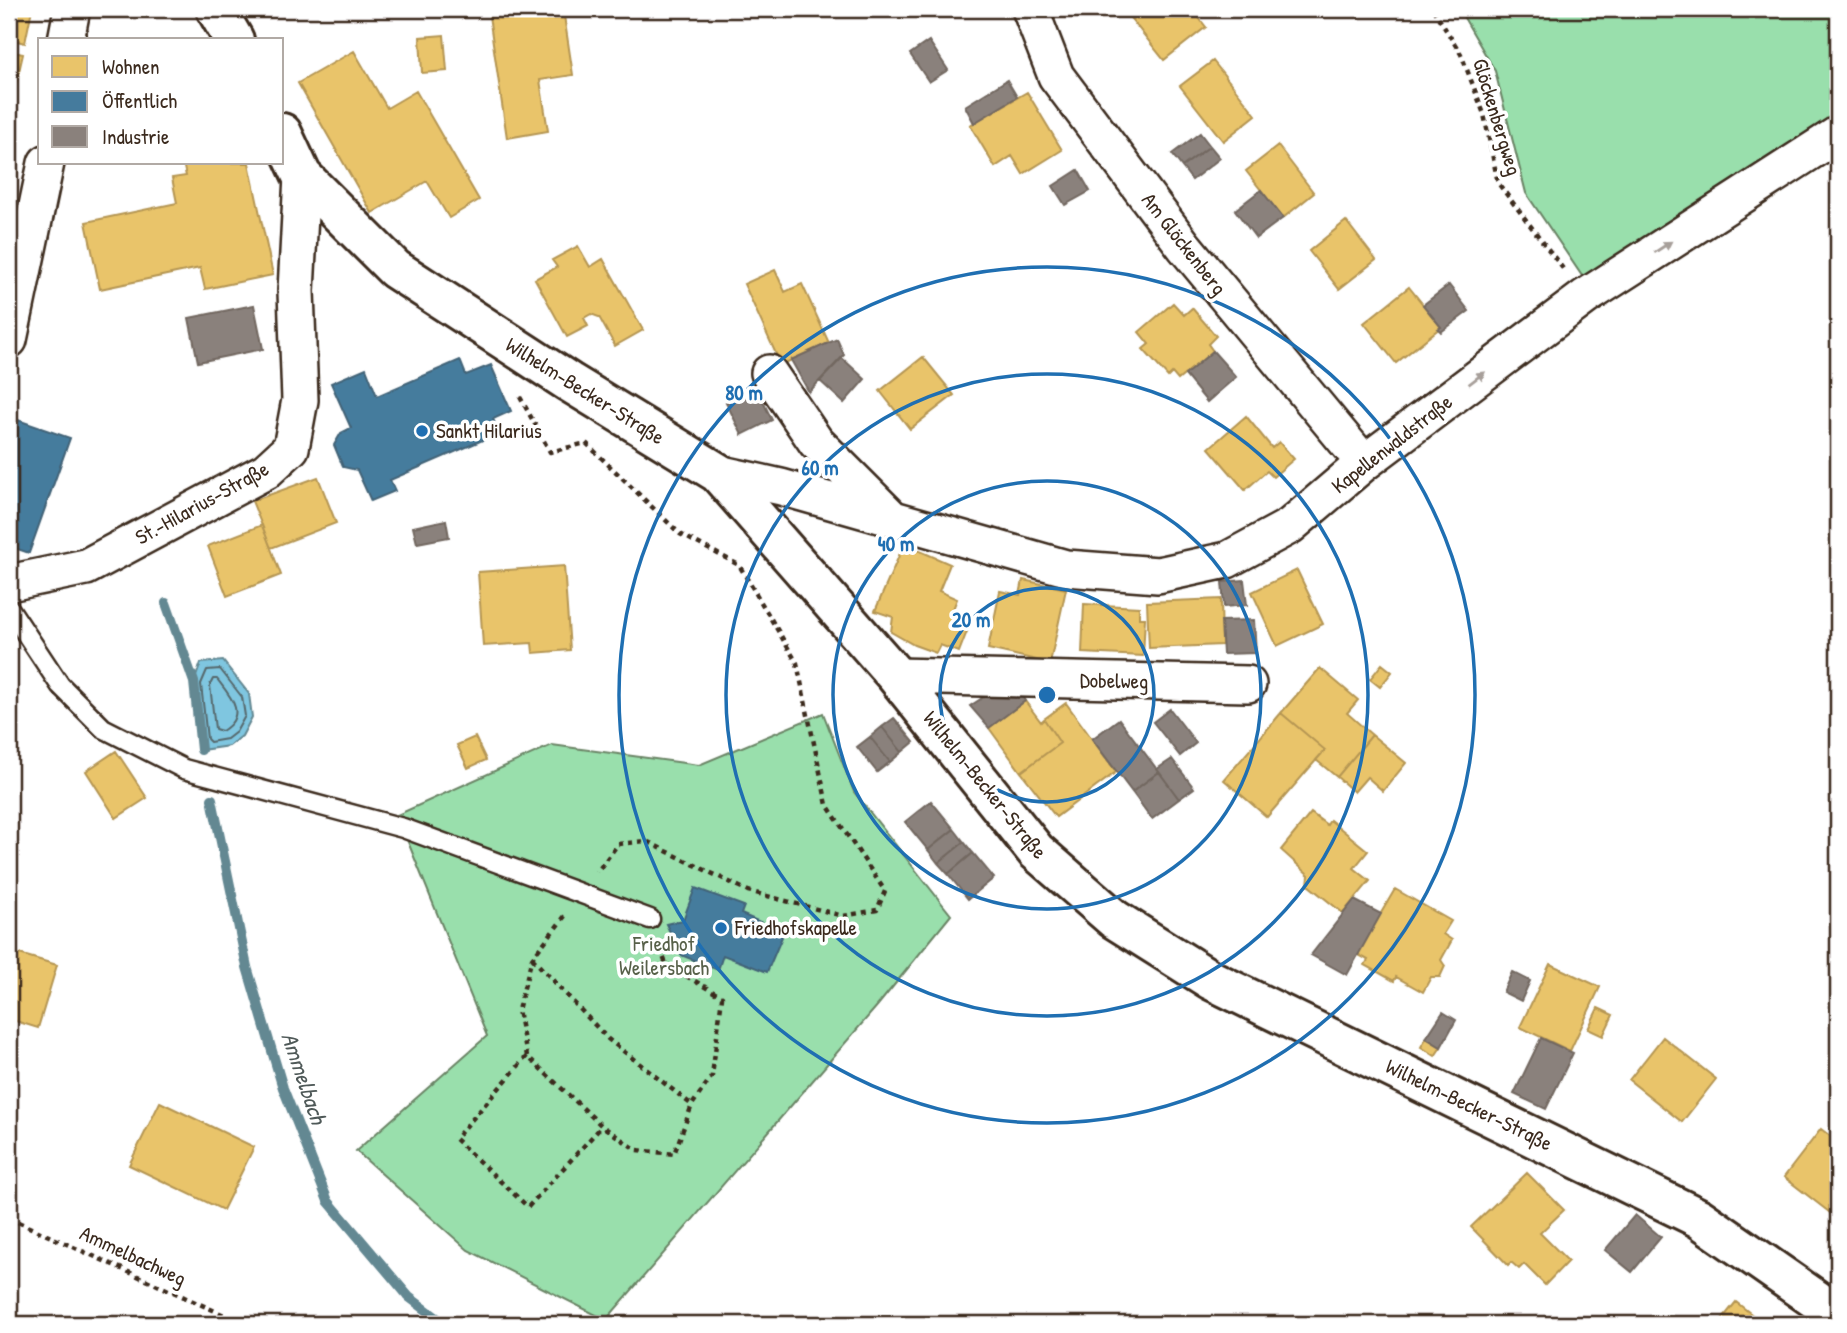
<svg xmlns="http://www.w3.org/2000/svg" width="1847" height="1333" font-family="'Patrick Hand',sans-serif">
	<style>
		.green { fill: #99dfac; stroke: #6a8465; stroke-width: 2 }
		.water { fill: #7fc6e0; stroke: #648892; stroke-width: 2 }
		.homes { fill: #e9c46a; stroke: #b59653; stroke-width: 2 }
		.public { fill: #457b9d; stroke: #426377; stroke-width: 2 }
		.industry { fill: #8a817c; stroke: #726760; stroke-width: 2 }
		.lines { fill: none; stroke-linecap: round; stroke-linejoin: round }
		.shore { stroke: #56686c; stroke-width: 2 }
		.stream { stroke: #648892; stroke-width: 10 }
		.lane-casing { stroke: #3b2a1e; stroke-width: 23 }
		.street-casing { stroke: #3b2a1e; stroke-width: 40 }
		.secondary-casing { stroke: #3b2a1e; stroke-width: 44 }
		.path { stroke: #3b2a1e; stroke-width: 4.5; stroke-dasharray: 5 5; stroke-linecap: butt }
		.lane { stroke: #fff; stroke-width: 18 }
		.street { stroke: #fff; stroke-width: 35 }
		.secondary { stroke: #fff; stroke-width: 38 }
		.oneway { fill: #a79f9a }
		.ring { fill: none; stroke: #1f6fb2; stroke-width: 3.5 }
		.poi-dot { fill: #1f6fb2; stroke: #fff; stroke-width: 2.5 }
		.labels { text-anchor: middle; stroke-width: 7; stroke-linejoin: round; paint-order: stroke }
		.street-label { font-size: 21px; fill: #3b2a1e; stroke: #fff }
		.poi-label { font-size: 21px; fill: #3b2a1e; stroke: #fff; text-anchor: start }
		.park-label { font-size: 21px; fill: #576049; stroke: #fff }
		.water-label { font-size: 23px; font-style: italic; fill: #4f5958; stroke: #fff }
		.centre { fill: #1f6fb2; stroke: #fff; stroke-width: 3.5 }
		.ring-label { font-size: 21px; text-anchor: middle; font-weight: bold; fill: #1f6fb2; stroke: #fff; stroke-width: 7; stroke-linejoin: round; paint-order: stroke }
	</style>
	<rect width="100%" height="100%" fill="#fff"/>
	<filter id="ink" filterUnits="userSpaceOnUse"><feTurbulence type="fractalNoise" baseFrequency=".0143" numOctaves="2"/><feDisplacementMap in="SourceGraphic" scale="14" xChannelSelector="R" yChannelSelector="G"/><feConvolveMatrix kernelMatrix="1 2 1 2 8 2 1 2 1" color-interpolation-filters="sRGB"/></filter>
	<g filter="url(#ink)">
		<path class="green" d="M1459 9H1838V150L1603 307 1526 193 1495 71Z
			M823 713 854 792 951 915 878 1005 606 1320 468 1250 356 1151 487 1036 397 815 552 745 699 765Z"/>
		<path class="water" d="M223 661 249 694 252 717 242 736 229 746 201 750 194 682 201 663Z"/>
		<path class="homes" d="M9 9H32L25 43 9 39Z
			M488 9H563L573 75 540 80 548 131 507 138Z
			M1126 9H1192L1206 27 1164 60 1124 10Z
			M444 35 447 71 422 73 420 37Z
			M9 51 23 54 9 115Z
			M354 51 387 108 416 91 479 200 449 218 427 181 372 213 298 83Z
			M1213 61 1256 115 1223 141 1180 86Z
			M1027 92 1062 150 1023 174 1012 156 995 167 970 125Z
			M1278 146 1314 193 1283 218 1246 171Z
			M183 163H249L273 275 205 289 200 268 100 289 86 222 177 203 172 178 186 176Z
			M1346 221 1376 260 1339 289 1309 251Z
			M578 246 590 267 603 259 643 330 615 346 599 317 591 314 584 318 588 326 567 337 535 279 557 267 552 260Z
			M775 270 785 292 802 284 829 343 781 365 744 284Z
			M1409 287 1441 327 1396 363 1364 323Z
			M1173 303 1184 315 1192 308 1216 336 1208 344 1213 351 1178 380 1172 373 1168 377 1143 349 1149 344 1139 332Z
			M923 357 954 395 910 429 880 391Z
			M1246 416 1272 448 1279 442 1294 459 1273 477 1267 471 1245 490 1209 448Z
			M318 477 336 523 271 548 252 501Z
			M262 525 281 575 227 596 208 546Z
			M904 544 950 564 939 591 957 599 951 614 971 621 959 652 940 645 936 653 914 645 891 632 893 617 875 611Z
			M564 566 570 650 533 653 532 643 483 646 478 572Z
			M1297 570 1323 624 1277 646 1252 592Z
			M1023 580 1066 589 1050 663 988 649 1000 591 1020 595Z
			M1221 599 1222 645 1149 648 1147 602Z
			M1084 604 1139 607V618H1145L1143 656 1082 653Z
			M1382 664 1392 672 1380 687 1370 679Z
			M1320 668 1358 700 1347 713 1372 735 1337 777 1316 760 1325 750 1281 713Z
			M1025 701 1041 722 1044 719 1060 743 1021 772 989 728Z
			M1066 703 1116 772 1056 817 1021 772 1060 743 1044 719Z
			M1281 713 1325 750 1267 817 1224 780Z
			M1372 735 1406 763 1383 791 1367 777 1354 792 1337 777Z
			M475 737 486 760 468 768 457 745Z
			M116 751 147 798 116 818 86 771Z
			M1311 813 1327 825 1330 820 1368 851 1354 868 1370 881 1343 913 1308 885 1309 875 1281 850Z
			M1395 889 1451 921 1443 934 1452 940 1441 960 1445 966 1440 977H1431L1423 992 1396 977 1394 981 1365 965 1368 960 1357 954Z
			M9 951 57 965 38 1028 9 1019Z
			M1550 964 1600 987 1570 1051 1520 1027Z
			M1598 1008 1613 1015 1603 1036 1588 1029Z
			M1663 1037 1716 1079 1682 1122 1629 1080Z
			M1426 1038 1441 1047 1435 1056 1421 1047Z
			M160 1102 254 1147 223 1210 129 1165Z
			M1821 1129 1838 1142V1219L1784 1177Z
			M1527 1173 1564 1210 1540 1233 1568 1261 1545 1285 1524 1264 1519 1269 1511 1262 1508 1265 1471 1227Z
			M1736 1302 1764 1324H1718Z"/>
		<path class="public" d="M460 360 466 375 491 365 511 411 493 419 499 433 390 480 395 491 371 501 357 470 343 467 334 445 341 433 351 428 331 383 366 368 377 396Z
			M12 418 70 438 29 553 9 546V429Z
			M695 888 744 906 741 914 784 932 767 972 723 955 718 970 681 955 666 924 683 920Z"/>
		<path class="industry" d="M929 41 948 70 929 82 910 54Z
			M1007 80 1017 97 974 123 965 106Z
			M1200 133 1210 146 1182 167 1172 154Z
			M1210 146 1220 158 1192 180 1182 167Z
			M1078 170 1090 191 1065 205 1053 186Z
			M1261 190 1283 218 1256 238 1235 210Z
			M1449 285 1469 311 1441 332 1438 329 1441 327 1423 305Z
			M254 305 263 349 198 362 189 318Z
			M837 339 844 355 809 392 791 360Z
			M1213 351 1236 377 1207 402 1185 375Z
			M842 358 865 379 844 403 820 381Z
			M756 387 772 420 742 435 726 402Z
			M446 520 449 537 417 543 413 527Z
			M1244 580 1247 605 1224 607 1222 582Z
			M1254 620 1256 653 1223 654 1221 621Z
			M987 695H1021L1025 701 989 728 970 706Z
			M1170 709 1196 743 1180 756 1153 722Z
			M894 718 914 742 902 752 882 727Z
			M1119 719 1159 772 1132 792 1092 739Z
			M882 727 902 752 890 762 870 737Z
			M870 737 890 762 877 772 857 747Z
			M1172 759 1194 788 1179 799 1157 769Z
			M1159 772 1179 799 1152 819 1132 792Z
			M931 801 954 829 928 850 905 822Z
			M954 829 964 842 938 863 928 850Z
			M964 842 973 853 948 874 938 863Z
			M973 853 994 878 968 899 948 874Z
			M1354 900 1381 914 1347 975 1311 955Z
			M1512 972 1530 981 1521 1001 1503 992Z
			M1443 1012 1456 1020 1441 1047 1426 1038Z
			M1541 1038 1573 1053 1546 1109 1514 1094Z
			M1635 1215 1661 1237 1632 1272 1605 1250Z"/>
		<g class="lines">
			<path class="shore" d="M220 669 242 697 245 716 236 732 227 739 210 742 207 739 201 684 207 670Z
				M213 679H217C231 697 248 715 222 731L215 729 210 685Z"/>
			<path class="stream" d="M166 603 194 682 201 750
				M212 799 247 967 283 1088 328 1201 409 1297 445 1324"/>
			<defs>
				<path id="lane" d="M9 608 60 685 103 728 184 769 403 828 650 919"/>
				<path id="street" d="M1030 9 1056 76 1184 246 1364 463
					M66 40 72 9
					M9 340 46 163
					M769 373 816 442 890 516
					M718 473 781 487 1066 568 1158 575 1227 560 1290 526 1364 463 1585 297 1838 134
					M9 583 86 567 266 471 291 448 300 400 296 291 302 176
					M896 676 1248 684"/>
				<path id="secondary" d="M216 9 234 40
					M282 133 302 176 395 269 569 382 718 473 896 676 1036 851 1114 919 1211 980 1699 1218 1838 1315"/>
			</defs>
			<use href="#lane" class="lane-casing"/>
			<use href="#street" class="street-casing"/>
			<use href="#secondary" class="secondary-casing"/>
			<path class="path" d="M1433 9 1461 54 1484 114 1498 183 1564 270
				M520 397 550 452 586 443 680 534 739 565 797 663 827 805 885 891 877 910 843 916 748 891 646 841 618 844 597 872
				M565 916 532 958 518 1010 527 1056 602 1126 637 1150 674 1154 692 1105 712 1076 722 997 666 964 658 943
				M532 958 608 1039 692 1105
				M527 1056 455 1139 528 1207 602 1126
				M9 1218 244 1324"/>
			<use href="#lane" class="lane"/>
			<use href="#street" class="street"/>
			<use href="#secondary" class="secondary"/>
		</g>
		<defs><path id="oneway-solid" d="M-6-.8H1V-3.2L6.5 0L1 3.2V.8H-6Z" transform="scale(1.75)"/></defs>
		<g class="oneway">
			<use href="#oneway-solid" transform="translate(1663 247) rotate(-33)"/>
			<use href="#oneway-solid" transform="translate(1477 378) rotate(-37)"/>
		</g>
	</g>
	<g class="ring">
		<circle cx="1047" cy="695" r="107"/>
		<circle cx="1047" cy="695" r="214"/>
		<circle cx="1047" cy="695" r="321"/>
		<circle cx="1047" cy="695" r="428"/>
	</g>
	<g class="poi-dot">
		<circle cx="422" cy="431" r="7"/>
		<circle cx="721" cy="928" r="7"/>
	</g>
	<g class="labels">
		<g class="street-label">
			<text transform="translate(1497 117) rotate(73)" y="7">Glöckenbergweg</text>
			<text transform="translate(1184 244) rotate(52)" y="7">Am Glöckenberg</text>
			<text transform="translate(585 391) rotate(32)" y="7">Wilhelm-Becker-Straße</text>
			<text transform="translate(1392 444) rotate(-38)" y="7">Kapellenwaldstraße</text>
			<text transform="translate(202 503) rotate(-29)" y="7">St.-Hilarius-Straße</text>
			<text transform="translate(1114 681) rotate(1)" y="7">Dobelweg</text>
			<text transform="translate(985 785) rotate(51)" y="7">Wilhelm-Becker-Straße</text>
			<text transform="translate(1469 1105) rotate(26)" y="7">Wilhelm-Becker-Straße</text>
			<text transform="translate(133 1256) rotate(25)" y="7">Ammelbachweg</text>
		</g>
		<g class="poi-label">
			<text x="436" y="438">Sankt Hilarius</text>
			<text x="735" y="935">Friedhofskapelle</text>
		</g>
		<g class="park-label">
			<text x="664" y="951">Friedhof<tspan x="664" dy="24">Weilersbach</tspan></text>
		</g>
		<g class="water-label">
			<text transform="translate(304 1078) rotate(71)" y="8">Ammelbach</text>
		</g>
	</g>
	<circle cx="1047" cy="695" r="10" class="centre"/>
	<g class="ring-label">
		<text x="744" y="400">80 m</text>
		<text x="820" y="475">60 m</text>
		<text x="896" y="551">40 m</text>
		<text x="971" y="627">20 m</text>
	</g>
	<rect width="1847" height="1333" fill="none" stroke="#fff" stroke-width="35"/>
	<rect x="18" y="18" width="1812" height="1298" fill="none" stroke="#3b2a1e" stroke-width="2.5" filter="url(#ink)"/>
	<rect x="38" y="38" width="245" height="126" fill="#ffffff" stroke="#b1aaa5" stroke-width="2"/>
	<rect x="52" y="56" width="35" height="21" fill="#e9c46a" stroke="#b1aaa5" stroke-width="2"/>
	<text x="102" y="74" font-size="21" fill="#3b2a1e">Wohnen</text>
	<rect x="52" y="91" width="35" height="21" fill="#457b9d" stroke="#b1aaa5" stroke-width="2"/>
	<text x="102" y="108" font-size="21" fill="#3b2a1e">Öffentlich</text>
	<rect x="52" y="126" width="35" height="21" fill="#8a817c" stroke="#b1aaa5" stroke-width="2"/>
	<text x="102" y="144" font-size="21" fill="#3b2a1e">Industrie</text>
</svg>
